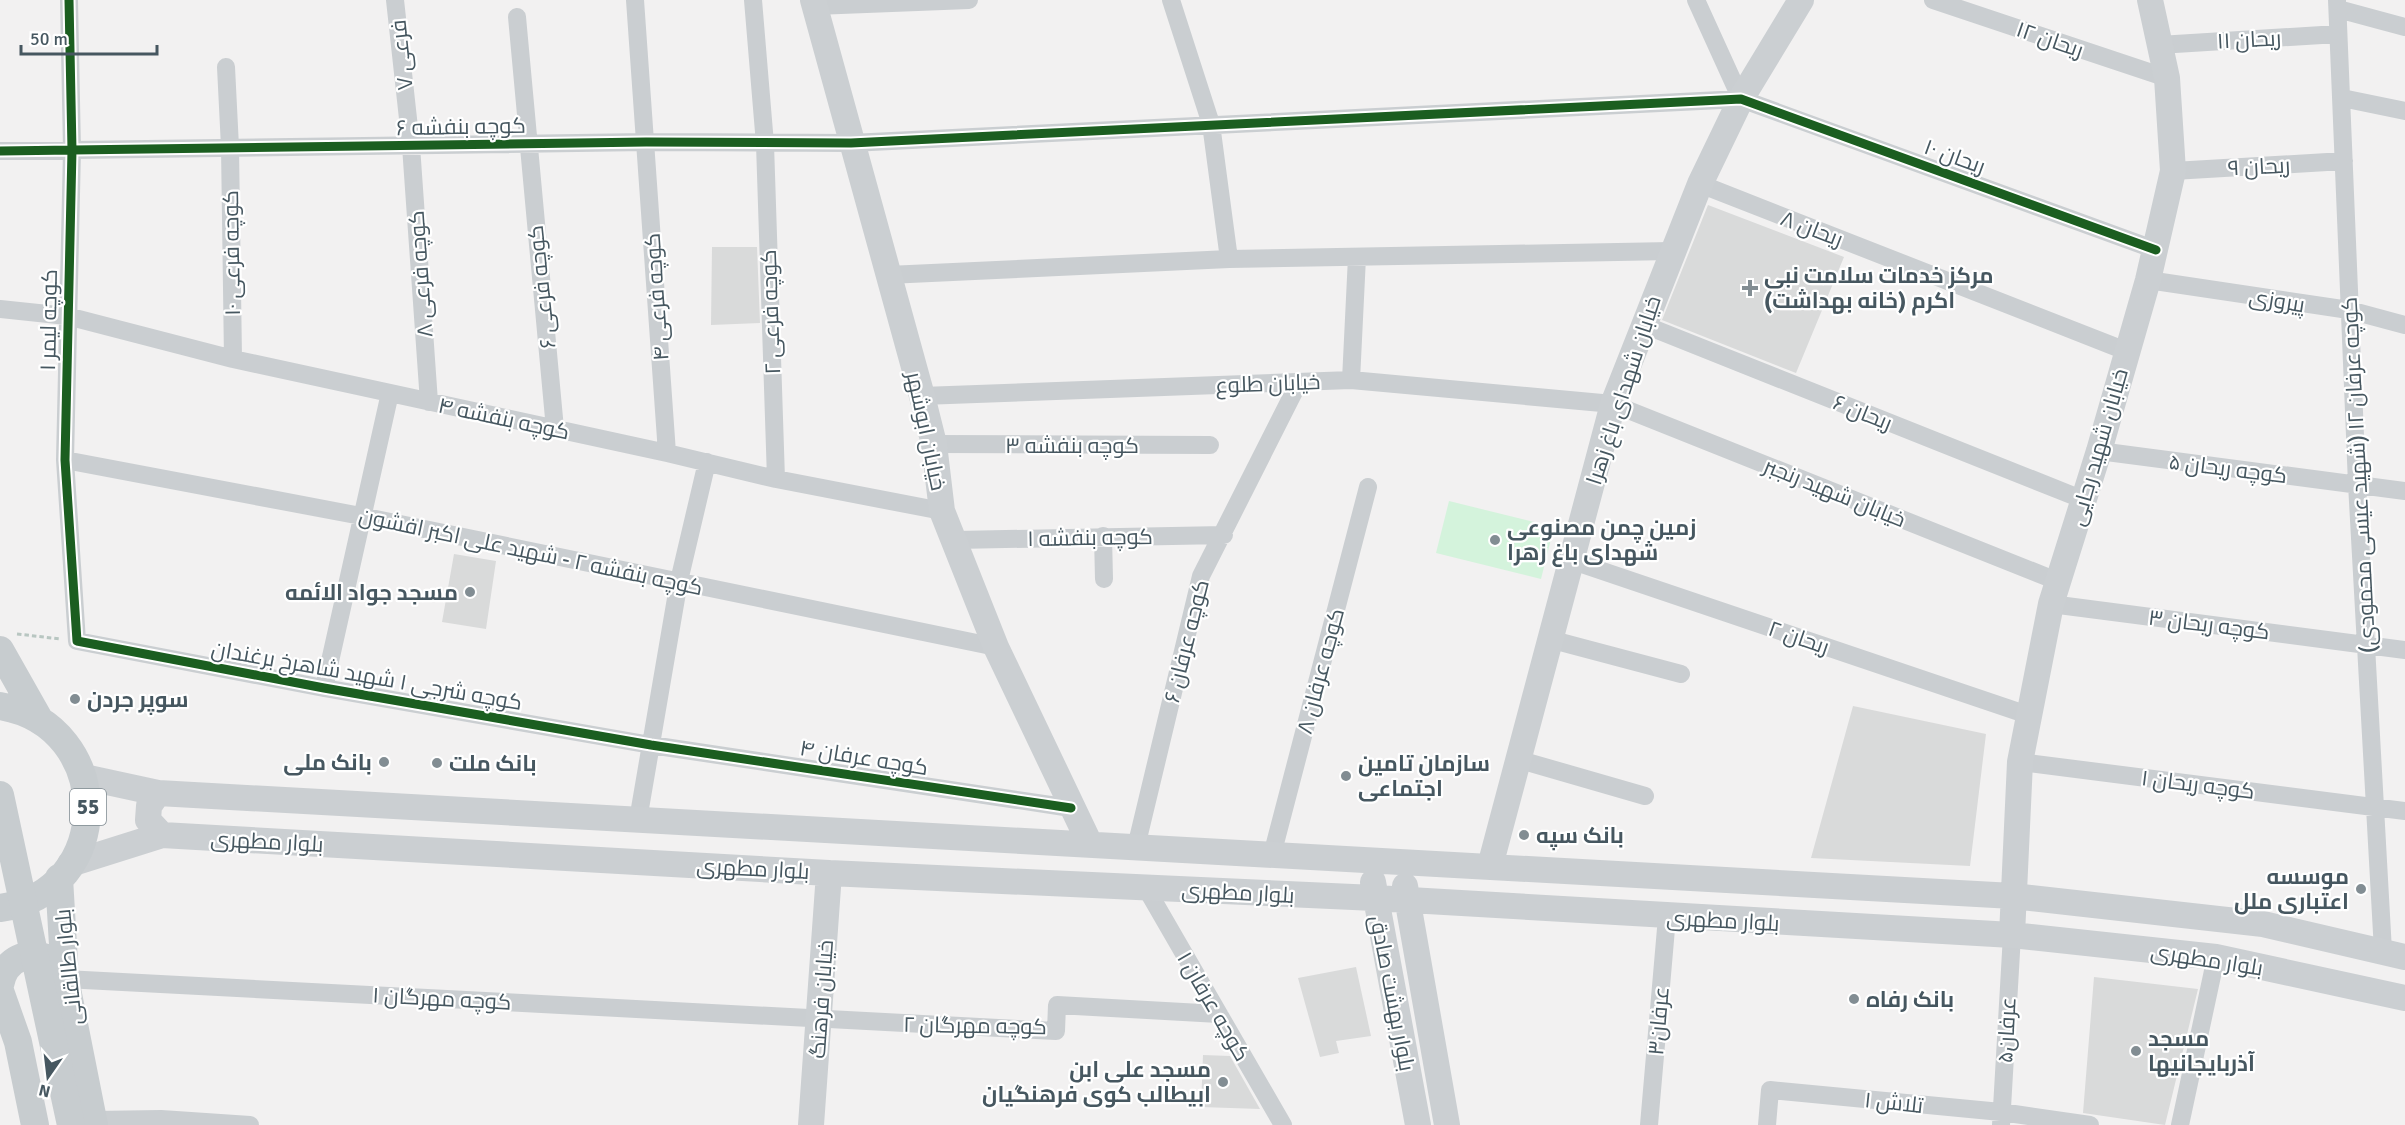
<svg xmlns="http://www.w3.org/2000/svg" width="2405" height="1125" font-family="Signika,Cairo,sans-serif">
	<style>
		.green { fill: #d4f3dc }
		.building { fill: #d9dada }
		.lines { fill: none; stroke-linecap: round; stroke-linejoin: round }
		.path { stroke: #b8c6c1; stroke-width: 3; stroke-dasharray: 4.5 3; stroke-linecap: butt }
		.street { stroke: #caced1; stroke-width: 18 }
		.secondary { stroke: #cbcfd2; stroke-width: 26 }
		.primary { stroke: #c7cccf; stroke-width: 28 }
		.primary-bridge { stroke: #c7cccf; stroke-width: 28 }
		.cycleway-casing { stroke: #fff; stroke-width: 13 }
		.cycleway { stroke: #1b5e20; stroke-width: 9 }
		.poi-dot { fill: #828d93; stroke: #fff; stroke-width: 2 }
		.labels { text-anchor: middle; stroke-width: 4.5; stroke-linejoin: round; paint-order: stroke }
		.shield { fill: #fff; stroke: #7e8990; stroke-width: 1.5 }
		.shield-label { font-size: 21px; font-weight: bold; fill: #465760 }
		.street-label { font-size: 22px; fill: #465760; stroke: #fff }
		.poi-label { font-size: 22px; font-weight: bold; fill: #465760; stroke: #fff; text-anchor: start }
	</style>
	<rect width="100%" height="100%" fill="#f2f1f1"/>
	<path class="green" d="M1449 501 1554 527 1541 579 1436 553Z"/>
	<path class="building" d="M1708 205 1844 257 1796 373 1662 320Z
		M712 247H757L760 323 711 325Z
		M454 554 496 561 486 629 442 622Z
		M1853 706 1986 734 1970 866 1811 858Z
		M1356 967 1371 1036 1336 1041 1339 1053 1320 1057 1298 978Z
		M2094 977 2198 989 2165 1125 2083 1113Z
		M1203 1055 1230 1056 1260 1109 1201 1107Z"/>
	<g class="lines">
		<path class="path" d="M17 634 61 639"/>
		<path class="street" d="M69 0 72 150 65 460 77 641 324 688 651 745 1071 808
			M395 0 411 146 429 402
			M635 0 667 453
			M753 0 765 144 776 479
			M1171 0 1211 124 1229 259
			M1696 0 1741 99
			M1933 0 2167 78
			M2337 0 2357 484 2383 951
			M815 6 969 0
			M2338 9 2405 27
			M517 17 555 429
			M2159 45 2338 34
			M226 67 230 147 233 359
			M2342 98 2405 111
			M0 151 646 142 851 143 1741 99 2156 250
			M2173 171 2344 161
			M1700 184 2126 351
			M888 275 1229 259 1671 251
			M2148 280 2349 310 2405 325
			M0 309 67 316 233 359 667 453 776 479 942 511
			M1642 324 2084 500
			M1351 380 1357 257
			M922 396 1351 380 1613 404 2057 581
			M934 444 1210 445
			M2099 451 2405 491
			M65 460 361 516 996 647
			M1103 536 1104 579
			M956 540 1224 535
			M1570 560 2028 715
			M2051 604 2405 650
			M1549 639 1681 674
			M324 688 390 393
			M1517 759 1645 796
			M2020 762 2405 811
			M638 820 679 581 707 462
			M1136 847 1201 576 1299 382
			M1272 855 1368 487
			M1146 888 1283 1125
			M65 979 1056 1031 1057 1005 1219 1014
			M93 1120 161 1119 250 1125
			M1649 1125 1667 917
			M1767 1125 1770 1090 2001 1112 2090 1125
			M2001 1125 2012 935
			M2180 1125 2216 957"/>
		<path class="secondary" d="M813 0 922 396 934 444 942 511 996 647 1090 844
			M84 777 158 793 2013 896 2263 924 2405 957
			M158 793 149 806 148 820 162 835
			M70 864 162 835 829 873 1375 898 2012 935 2216 957 2405 998
			M1490 866 1613 404 1700 184 1741 99 1801 0
			M1373 882 1418 1125
			M1405 886 1447 1125
			M2012 935 2020 762 2051 604 2099 451 2148 280 2173 171 2167 78 2150 0
			M811 1125 829 873"/>
		<path class="primary" d="M0 650 39 719
			M0 706C116 725 116 893 0 908
			M59 878 65 979 94 1125
			M0 985C5 956 34 947 57 964
			M0 991 18 1042 35 1125"/>
		<path class="primary-bridge" d="M0 795 71 1125"/>
		<defs>
			<path id="cycleway" d="M69 0 72 150 65 460 77 641 324 688 651 745 1071 808
				M0 151 646 142 851 143 1741 99 2156 250"/>
		</defs>
		<use href="#cycleway" class="cycleway-casing"/>
		<use href="#cycleway" class="cycleway"/>
	</g>
	<g class="poi-dot">
		<path d="M1747 279h6v6h6v6h-6v6h-6v-6h-6v-6h6z"/>
		<circle cx="1495" cy="540" r="6"/>
		<circle cx="470" cy="592" r="6"/>
		<circle cx="75" cy="699" r="6"/>
		<circle cx="384" cy="762" r="6"/>
		<circle cx="437" cy="763" r="6"/>
		<circle cx="1346" cy="776" r="6"/>
		<circle cx="1524" cy="835" r="6"/>
		<circle cx="2361" cy="889" r="6"/>
		<circle cx="1854" cy="999" r="6"/>
		<circle cx="2136" cy="1051" r="6"/>
		<circle cx="1223" cy="1082" r="6"/>
	</g>
	<g class="labels">
		<rect class="shield" x="70" y="789" width="36" height="36" rx="4.5"/>
		<g class="shield-label">
			<text x="88" y="814">55</text>
		</g>
		<g class="street-label">
			<text transform="translate(2050 39) rotate(19)" y="8">ریحان ۱۲</text>
			<text transform="translate(2249 39) rotate(-3)" y="8">ریحان ۱۱</text>
			<text transform="translate(401 55) rotate(-96)" y="8">فرعی ۷</text>
			<text transform="translate(461 126) rotate(-1)" y="8">کوچه بنفشه ۶</text>
			<text transform="translate(1955 156) rotate(20)" y="8">ریحان ۱۰</text>
			<text transform="translate(2259 166) rotate(-3)" y="8">ریحان ۹</text>
			<text transform="translate(1812 228) rotate(21)" y="8">ریحان ۸</text>
			<text transform="translate(231 253) rotate(-91)" y="8">کوچه فرعی ۱۰</text>
			<text transform="translate(420 274) rotate(-94)" y="8">کوچه فرعی ۸</text>
			<text transform="translate(541 287) rotate(-96)" y="8">کوچه فرعی ۶</text>
			<text transform="translate(656 297) rotate(-94)" y="8">کوچه فرعی ۴</text>
			<text transform="translate(2277 300) rotate(9)" y="8">پیروزی</text>
			<text transform="translate(770 312) rotate(-92)" y="8">کوچه فرعی ۲</text>
			<text transform="translate(48 320) rotate(-89)" y="8">کوچه لیمر ۱</text>
			<text transform="translate(1268 383) rotate(-2)" y="8">خیابان طلوع</text>
			<text transform="translate(1623 390) rotate(-72)" y="8">خیابان شهدای باغ‌ زهرا</text>
			<text transform="translate(1863 412) rotate(22)" y="8">ریحان ۶</text>
			<text transform="translate(504 418) rotate(12)" y="8">کوچه بنفشه ۴</text>
			<text transform="translate(927 431) rotate(78)" y="8">خیابان ابوشهر</text>
			<text x="1072" y="453">کوچه بنفشه ۳</text>
			<text transform="translate(2098 447) rotate(-74)" y="8">خیابان شهید رجایی</text>
			<text transform="translate(2228 468) rotate(7)" y="8">کوچه ریحان ۵</text>
			<text transform="translate(2358 475) rotate(-93)" y="8">کوچه عرفان ۱۲ (شهید عیسی محمودی)</text>
			<text transform="translate(1835 492) rotate(22)" y="8">خیابان شهید رنجبر</text>
			<text transform="translate(1090 537) rotate(-1)" y="8">کوچه بنفشه ۱</text>
			<text transform="translate(531 551) rotate(12)" y="8">کوچه بنفشه ۲ - شهید علی اکبر افشون</text>
			<text transform="translate(2209 624) rotate(7)" y="8">کوچه ریحان ۳</text>
			<text transform="translate(1799 637) rotate(19)" y="8">ریحان ۲</text>
			<text transform="translate(1186 641) rotate(-76)" y="8">کوچه عرفان ۶</text>
			<text transform="translate(1320 671) rotate(-75)" y="8">کوچه عرفان ۸</text>
			<text transform="translate(367 675) rotate(10)" y="8">کوچه شرجی ۱ شهید شاهرخ برغندان</text>
			<text transform="translate(864 757) rotate(9)" y="8">کوچه عرفان ۴</text>
			<text transform="translate(2198 784) rotate(7)" y="8">کوچه ریحان ۱</text>
			<text transform="translate(267 841) rotate(3)" y="8">بلوار مطهری</text>
			<text transform="translate(753 868) rotate(3)" y="8">بلوار مطهری</text>
			<text transform="translate(1238 892) rotate(3)" y="8">بلوار مطهری</text>
			<text transform="translate(1723 920) rotate(3)" y="8">بلوار مطهری</text>
			<text transform="translate(2207 959) rotate(9)" y="8">بلوار مطهری</text>
			<text transform="translate(68 967) rotate(-96)" y="8">بلوار طالقانی</text>
			<text transform="translate(1393 993) rotate(79)" y="8">بلوار بهشت صادق</text>
			<text transform="translate(442 998) rotate(3)" y="8">کوچه مهرگان ۱</text>
			<text transform="translate(821 999) rotate(-86)" y="8">خیابان فرهنگ</text>
			<text transform="translate(1214 1006) rotate(60)" y="8">کوچه عرفان ۱</text>
			<text transform="translate(1658 1021) rotate(-85)" y="8">عرفان۳</text>
			<text transform="translate(975 1025) rotate(1)" y="8">کوچه مهرگان ۲</text>
			<text transform="translate(2006 1030) rotate(-87)" y="8">عرفان۵</text>
			<text transform="translate(1894 1102) rotate(6)" y="8">تلاش ۱</text>
		</g>
		<g class="poi-label">
			<text x="1764" y="283">مرکز خدمات سلامت نبی<tspan x="1764" dy="25">اکرم (خانه بهداشت)</tspan></text>
			<text x="1507" y="535">زمین چمن مصنوعی<tspan x="1507" dy="25">شهدای باغ زهرا</tspan></text>
			<text x="458" y="600" text-anchor="end">مسجد جواد الائمه</text>
			<text x="87" y="707">سوپر جردن</text>
			<text x="372" y="770" text-anchor="end">بانک ملی</text>
			<text x="449" y="771">بانک ملت</text>
			<text x="1358" y="771">سازمان تامین<tspan x="1358" dy="25">اجتماعی</tspan></text>
			<text x="1536" y="843">بانک سپه</text>
			<text x="2349" y="884" text-anchor="end">موسسه<tspan x="2349" dy="25">اعتباری ملل</tspan></text>
			<text x="1866" y="1007">بانک رفاه</text>
			<text x="2148" y="1046">مسجد<tspan x="2148" dy="25">آذربایجانیها</tspan></text>
			<text x="1211" y="1077" text-anchor="end">مسجد علی ابن<tspan x="1211" dy="25">ابیطالب کوی فرهنگیان</tspan></text>
		</g>
	</g>
	<g transform="translate(48 1077) rotate(194)" stroke="#ffffff" stroke-width="4.5" paint-order="stroke">
	<path d="M0-4.5L10 22L0 15L-10 22Z" fill="#465760"/>
	<text y="-9" font-size="16" font-weight="bold" text-anchor="middle" fill="#465760">N</text>
	</g>
	<path d="M21 45v9h136v-9" fill="none" stroke="#465760" stroke-width="3"/>
	<text x="30" y="45" font-size="18" fill="#465760" stroke="#ffffff" stroke-width="4.5" paint-order="stroke">50 m</text>
</svg>
